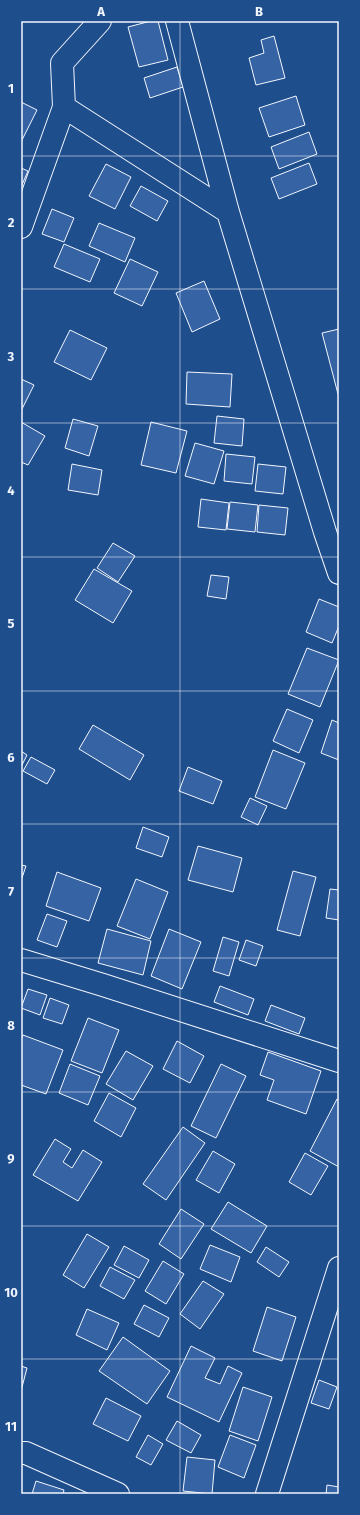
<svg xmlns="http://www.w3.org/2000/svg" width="360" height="1515" font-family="'Fira Sans',sans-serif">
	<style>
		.building { fill: #3563a3; stroke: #f2f6ff }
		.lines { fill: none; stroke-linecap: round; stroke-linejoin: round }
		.street-casing { stroke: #f2f6ff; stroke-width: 24 }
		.street { stroke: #1f4e8c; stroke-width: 22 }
		.grid { fill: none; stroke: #f2f6ff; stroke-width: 1; stroke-opacity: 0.55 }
		.neatline { fill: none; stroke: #f2f6ff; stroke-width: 1.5 }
		.grid-label { font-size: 13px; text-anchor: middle; font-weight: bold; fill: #f2f6ff }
	</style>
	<rect width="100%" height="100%" fill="#1f4e8c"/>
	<path class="building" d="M151 21H158L168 60 139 67 128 27Z
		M274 36 285 78 256 85 249 58 264 53 261 40Z
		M177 67 183 87 150 98 144 78Z
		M296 96 305 125 269 137 259 108Z
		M21 102 37 110 21 142Z
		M309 132 317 154 279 169 271 147Z
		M309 163 317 184 279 199 271 178Z
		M106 164 131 177 115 209 89 196Z
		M21 168 28 171 21 187Z
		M141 186 168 201 157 221 130 206Z
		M52 209 74 218 64 242 42 234Z
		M99 223 135 238 125 262 89 246Z
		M64 244 100 259 90 282 54 267Z
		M130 259 158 272 142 306 114 293Z
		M204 281 220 319 192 332 176 293Z
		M339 329V393L338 394 322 333Z
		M70 330 107 348 91 380 54 362Z
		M187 372 232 374 230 407 186 404Z
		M21 379 34 385 21 411Z
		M217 416 244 419 242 446 214 443Z
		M73 419 98 426 89 456 65 448Z
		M21 422 45 436 28 465 21 462Z
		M151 422 187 431 176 473 141 465Z
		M195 443 224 451 214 484 185 476Z
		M226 454 255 457 252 484 224 481Z
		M72 464 102 470 98 495 68 490Z
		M258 464 286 467 283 494 255 491Z
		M201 499 229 503 226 530 198 527Z
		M230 502 258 505 255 532 227 529Z
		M259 505 288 508 285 535 257 532Z
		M113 543 135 556 118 582 97 568Z
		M94 569 132 591 113 623 75 600Z
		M211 575 229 577 226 599 207 596Z
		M319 599 339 607V626L332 643 306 632Z
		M307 648 339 660 320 707 288 694Z
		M287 709 313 720 299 753 273 741Z
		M332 720 339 723V760L321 753Z
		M93 725 144 755 130 780 79 749Z
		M273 750 305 763 286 809 255 797Z
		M21 751 27 755 21 767Z
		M31 757 55 770 47 784 23 771Z
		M188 767 222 781 213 804 179 791Z
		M250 798 267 806 258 825 241 817Z
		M143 827 169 837 162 857 136 848Z
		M198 846 242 858 233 892 188 880Z
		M21 865 26 866 21 881Z
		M293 871 316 877 300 936 277 930Z
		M57 872 101 888 89 921 46 906Z
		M136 879 168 892 150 939 117 926Z
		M330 889 339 890V920L326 918Z
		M47 914 67 921 57 947 37 940Z
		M107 929 151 941 143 975 98 963Z
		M169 929 201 942 182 989 151 976Z
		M223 937 239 942 229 976 213 971Z
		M246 940 263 946 256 966 239 960Z
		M220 986 254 999 248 1015 214 1002Z
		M28 989 47 995 40 1015 21 1008Z
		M50 998 69 1005 62 1024 43 1018Z
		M271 1005 305 1018 299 1034 265 1021Z
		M88 1018 119 1030 102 1073 71 1061Z
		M23 1035 63 1050 46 1094 21 1085V1040Z
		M177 1041 204 1056 190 1083 163 1069Z
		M126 1051 153 1066 133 1100 106 1084Z
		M268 1052 321 1071 306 1114 267 1100 274 1080 260 1075Z
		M70 1064 100 1076 88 1105 59 1093Z
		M221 1064 246 1076 216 1138 191 1126Z
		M109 1093 136 1108 121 1137 94 1121Z
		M337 1099 339 1100V1167L310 1151Z
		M183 1127 205 1143 166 1200 143 1184Z
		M55 1139 71 1149 63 1162 72 1168 83 1150 102 1162 78 1201 33 1175Z
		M213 1151 235 1164 219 1193 196 1180Z
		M305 1153 328 1166 311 1195 289 1182Z
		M228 1202 267 1226 251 1253 211 1229Z
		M181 1209 204 1224 181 1259 159 1244Z
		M87 1234 109 1247 84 1288 63 1275Z
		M210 1245 240 1257 231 1282 200 1269Z
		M124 1246 149 1260 139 1278 114 1265Z
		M266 1247 289 1262 279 1277 257 1262Z
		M163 1261 184 1274 166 1304 145 1291Z
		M110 1267 135 1280 124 1299 100 1286Z
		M203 1281 224 1294 200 1329 180 1314Z
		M144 1305 169 1318 159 1337 134 1324Z
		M267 1307 296 1317 282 1361 253 1351Z
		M87 1309 119 1323 107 1350 76 1335Z
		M123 1337 170 1371 147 1404 99 1371Z
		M191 1346 215 1358 205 1378 220 1384 228 1366 242 1373 219 1422 167 1397Z
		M21 1366 27 1368 21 1391Z
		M319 1380 337 1387 329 1409 311 1403Z
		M243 1387 272 1397 258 1441 229 1431Z
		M106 1398 141 1416 128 1441 93 1424Z
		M177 1421 201 1435 191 1453 166 1440Z
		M148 1435 163 1444 151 1465 136 1457Z
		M230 1435 256 1445 244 1478 218 1467Z
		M187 1457 215 1460 212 1494 183 1491Z
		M36 1481 64 1490 63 1494H32Z
		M327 1485 339 1487V1494H326Z"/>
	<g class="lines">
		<defs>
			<path id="street" d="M177 21 228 212 325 532 339 573
				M64 107 228 212
				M21 227 64 107 62 63 100 21
				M21 960 103 985 339 1061
				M21 1453H26L118 1494
				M267 1494 339 1268"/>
		</defs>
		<use href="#street" class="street-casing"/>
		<use href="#street" class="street"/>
	</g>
	<path class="grid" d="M180 21V1494M21 156H339M21 289H339M21 423H339M21 557H339M21 691H339M21 824H339M21 958H339M21 1092H339M21 1226H339M21 1359H339"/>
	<rect width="360" height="1515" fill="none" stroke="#1f4e8c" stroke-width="44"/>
	<rect x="22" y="22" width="316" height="1471" class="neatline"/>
	<g class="grid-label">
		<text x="101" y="16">A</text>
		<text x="259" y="16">B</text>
		<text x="11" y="93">1</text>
		<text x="11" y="227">2</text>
		<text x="11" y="361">3</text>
		<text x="11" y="495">4</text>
		<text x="11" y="628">5</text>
		<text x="11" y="762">6</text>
		<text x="11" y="896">7</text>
		<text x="11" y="1030">8</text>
		<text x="11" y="1163">9</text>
		<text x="11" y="1297">10</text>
		<text x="11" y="1431">11</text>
	</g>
</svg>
